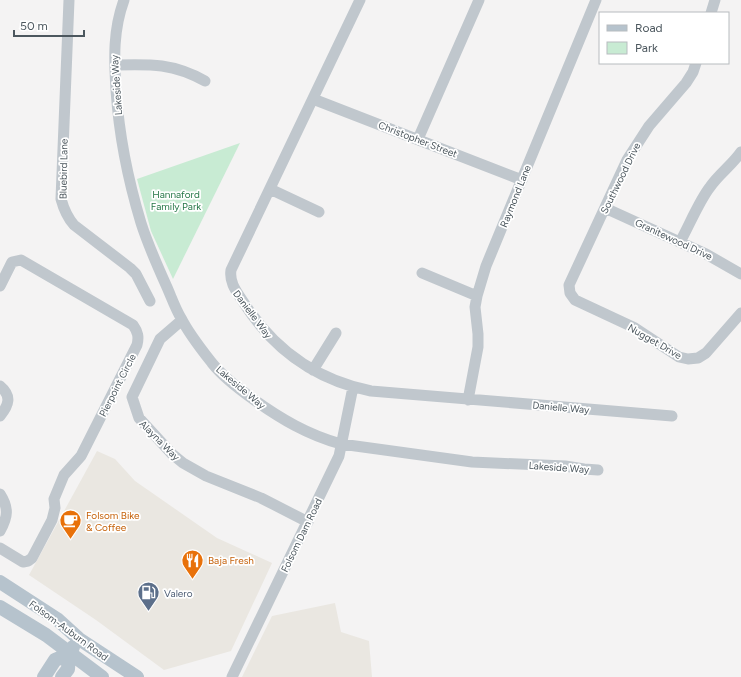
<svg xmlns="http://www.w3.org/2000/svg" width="741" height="677" font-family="Figtree,sans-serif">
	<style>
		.commercial { fill: #eae7e1 }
		.green { fill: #c8ebd3 }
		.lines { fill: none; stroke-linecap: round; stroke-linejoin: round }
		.minor { stroke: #c0c7cd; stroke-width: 11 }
		.major { stroke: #b6c3cd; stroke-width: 14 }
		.labels { text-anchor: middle; stroke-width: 3.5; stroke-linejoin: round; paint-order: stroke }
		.street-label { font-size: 10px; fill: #4c575e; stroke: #fff }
		.park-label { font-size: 10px; fill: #257747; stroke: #fff }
		.food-label { font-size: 10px; fill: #c56008; stroke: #fff; text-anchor: start }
		.service-label { font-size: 10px; fill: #4e5e75; stroke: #fff; text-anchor: start }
	</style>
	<rect width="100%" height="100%" fill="#f4f3f3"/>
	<path class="commercial" d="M97 451 115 459 135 481 217 538 272 563 231 651 164 670 96 620 29 575Z
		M335 603 341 632 369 641 372 677H242L272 616Z"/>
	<path class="green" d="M240 143 173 279 151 231 137 179Z"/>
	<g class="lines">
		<path class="minor" d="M69 0 61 199C64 210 67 217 74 225L130 268 136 274 150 301
			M124 0C113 30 114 58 116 90 119 135 128 180 141 223 148 245 157 265 166 285 171 296 175 308 181 318 189 334 201 349 212 363 223 377 239 389 253 399 281 419 308 435 341 444L472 462 565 466 584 469 598 470
			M360 0 231 270C229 283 237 292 244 303 274 350 317 380 371 391L672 416
			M711 13 715 0
			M696 63 693 72 686 83 649 126 627 160 569 285 570 293 575 300 635 328 679 357 688 359 698 358 706 353 741 313
			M115 65C150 64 173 63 205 81
			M313 99 522 180
			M418 139 479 0
			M270 189 319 212
			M605 208 706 254 741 274
			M680 242C689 226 699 201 710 187 719 174 732 165 741 152
			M422 273 477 296
			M0 286 12 262 21 260 133 325C138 332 139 337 137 345L81 456 64 475 54 499 55 508 52 520 32 558 28 561 23 562 0 548
			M182 320 160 339 132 397 139 418 172 454 183 463 206 476 261 498 308 522
			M313 370 336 333
			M0 386C12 396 9 405 0 416
			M468 400 478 347V334L475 307 477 296 486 266 596 0
			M0 494C9 508 8 517 0 531
			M232 677 339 456 353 387"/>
		<path class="major" d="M0 582 57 619 79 639 137 677
			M0 607 46 635 102 677
			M44 677 55 660 69 654 73 647
			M62 677 68 669 69 654"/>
	</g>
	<defs>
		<symbol id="cafe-pin" viewBox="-11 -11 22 30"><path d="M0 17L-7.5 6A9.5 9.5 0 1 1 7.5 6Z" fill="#e8710a" stroke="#fff"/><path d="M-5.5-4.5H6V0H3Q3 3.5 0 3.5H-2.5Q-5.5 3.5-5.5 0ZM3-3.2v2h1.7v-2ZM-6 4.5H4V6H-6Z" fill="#fff"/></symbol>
		<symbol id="restaurant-pin" viewBox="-11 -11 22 30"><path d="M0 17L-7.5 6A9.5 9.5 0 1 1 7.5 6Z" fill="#e8710a" stroke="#fff"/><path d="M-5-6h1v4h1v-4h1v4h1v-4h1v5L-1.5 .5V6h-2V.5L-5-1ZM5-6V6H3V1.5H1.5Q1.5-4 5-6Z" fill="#fff"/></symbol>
		<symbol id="fuel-pin" viewBox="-11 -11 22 30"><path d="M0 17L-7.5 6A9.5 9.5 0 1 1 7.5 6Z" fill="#5c6f8a" stroke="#fff"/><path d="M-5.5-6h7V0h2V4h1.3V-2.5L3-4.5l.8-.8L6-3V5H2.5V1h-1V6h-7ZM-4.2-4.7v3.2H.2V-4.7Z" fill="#fff"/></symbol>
	</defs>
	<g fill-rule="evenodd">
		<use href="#cafe-pin" x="58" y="508" width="25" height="34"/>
		<use href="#restaurant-pin" x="180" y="548" width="25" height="34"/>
		<use href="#fuel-pin" x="136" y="580" width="25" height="34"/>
	</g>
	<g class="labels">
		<g class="street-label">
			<text transform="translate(116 85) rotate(-94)" y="4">Lakeside Way</text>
			<text transform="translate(418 139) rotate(21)" y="4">Christopher Street</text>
			<text transform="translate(63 169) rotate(-89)" y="4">Bluebird Lane</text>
			<text transform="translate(620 178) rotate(-64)" y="4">Southwood Drive</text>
			<text transform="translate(515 196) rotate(-68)" y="4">Raymond Lane</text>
			<text transform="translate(674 239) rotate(25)" y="4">Granitewood Drive</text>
			<text transform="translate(253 314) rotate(53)" y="4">Danielle Way</text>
			<text transform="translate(655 341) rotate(30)" y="4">Nugget Drive</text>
			<text transform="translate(117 385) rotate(-63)" y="4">Pierpoint Circle</text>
			<text transform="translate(241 387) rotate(40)" y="4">Lakeside Way</text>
			<text transform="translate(561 407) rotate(5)" y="4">Danielle Way</text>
			<text transform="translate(160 440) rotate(45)" y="4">Alayna Way</text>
			<text transform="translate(559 467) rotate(4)" y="4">Lakeside Way</text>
			<text transform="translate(301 535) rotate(-64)" y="4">Folsom Dam Road</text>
			<text transform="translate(69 630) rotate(36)" y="4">Folsom-Auburn Road</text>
		</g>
		<g class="park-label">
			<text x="176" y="198">Hannaford<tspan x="176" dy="12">Family Park</tspan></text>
		</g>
		<g class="food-label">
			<text x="86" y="519">Folsom Bike<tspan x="86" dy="12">&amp; Coffee</tspan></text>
			<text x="208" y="564">Baja Fresh</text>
		</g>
		<g class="service-label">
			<text x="164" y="597">Valero</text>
		</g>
	</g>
	<rect x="599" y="12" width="130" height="52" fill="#ffffff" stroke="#b7bcbf"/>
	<rect x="607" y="25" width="20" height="6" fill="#b6c3cd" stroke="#b7bcbf"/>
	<text x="635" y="32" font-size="12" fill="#4c575e">Road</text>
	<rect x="607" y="42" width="20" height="12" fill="#c8ebd3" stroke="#b7bcbf"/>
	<text x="635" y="52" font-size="12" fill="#4c575e">Park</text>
	<path d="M14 30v6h70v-6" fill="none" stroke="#4c575e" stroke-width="2"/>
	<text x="20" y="30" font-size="12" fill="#4c575e" stroke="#ffffff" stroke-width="3" paint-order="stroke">50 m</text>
</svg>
